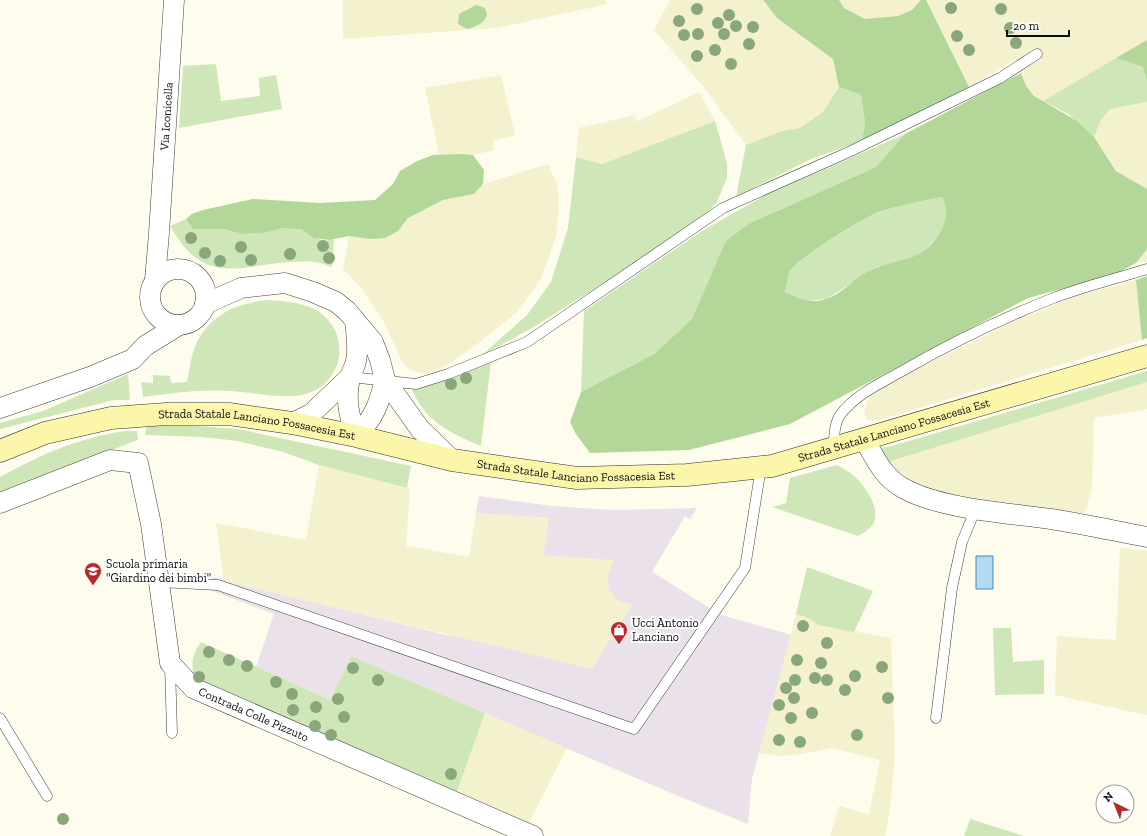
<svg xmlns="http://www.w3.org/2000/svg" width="1147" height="836" font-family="'Zilla Slab',serif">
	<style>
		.industrial { fill: #ebe1eb }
		.farmland { fill: #f3f1ce }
		.green { fill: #cfe7b8 }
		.forest { fill: #b2d798; fill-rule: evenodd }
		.water { fill: #b4d9f3; stroke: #3e8bc8 }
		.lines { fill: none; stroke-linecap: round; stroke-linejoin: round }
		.service-casing { stroke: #404040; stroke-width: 11 }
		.minor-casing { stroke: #404040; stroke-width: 21 }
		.secondary-casing { stroke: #2f2f2f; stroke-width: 23 }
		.service { stroke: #fff; stroke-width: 10 }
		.minor { stroke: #fff; stroke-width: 20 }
		.secondary { stroke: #fcf6ab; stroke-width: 22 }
		.tree { fill: #8aa77c }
		.labels { text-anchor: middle; stroke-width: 4; stroke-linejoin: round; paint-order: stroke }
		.street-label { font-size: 12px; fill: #0d0d0d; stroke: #fff }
		.poi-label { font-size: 12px; fill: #0d0d0d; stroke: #fff; text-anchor: start }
	</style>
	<rect width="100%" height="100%" fill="#fefced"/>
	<path class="industrial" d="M479 496 552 506 613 510 697 508 690 519 685 516 652 572 721 615 792 635 752 779 748 824 678 796 351 656 330 700 256 667 274 614 207 589 212 577 450 636 632 605 616 600 609 589 607 578 543 555 549 518 476 513Z"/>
	<path class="farmland" d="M343 0H605L608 4 496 28 343 39Z
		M670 0H763L765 5 833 59 839 87 823 112 800 128 782 131 746 145 703 86 654 30Z
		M839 0H921L912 10 898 16 865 19 844 8Z
		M926 0H1147V40L1043 101 1034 96 1026 86 1016 59 969 87Z
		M501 75 515 135 493 141 494 150 473 155H439L425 88Z
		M699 92 715 121 602 164 576 157 579 128 635 115 636 122Z
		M1147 102V189L1117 171 1094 137 1101 120 1110 109Z
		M548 164 557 184 559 204 556 236 541 279 516 313 476 345 449 364 426 374 412 371 402 362 385 324 363 290 343 269 349 236 369 239 398 231 408 218 443 200 474 194 483 184Z
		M1147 249V261L1136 263Z
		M1136 280 1142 340 876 421 867 420 864 413 868 399 874 392 888 383 1011 323 1074 297Z
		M1147 382V409L1094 418 1092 488 1086 510 1075 517 920 489 901 478 888 462Z
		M319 465 410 489 406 546 469 557 476 513 549 518 543 555 614 560 607 578 609 589 616 600 632 605 592 669 224 581 216 523 306 540Z
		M1120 548 1147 551V715L1055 695 1057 636 1116 640Z
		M796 614 809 618 818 625 891 638 895 752 890 810 885 836H830L839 806 869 814 880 760 831 748 802 754 780 756 759 753Z
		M485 713 567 748 526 829 455 797Z"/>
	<path class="green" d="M1116 58 1144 67 1147 81V102L1110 109 1101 120 1094 137 1068 114 1043 101Z
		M216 64 221 101 260 96 259 78 276 75 282 109 179 128 183 66Z
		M839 87 861 95 865 123 862 141 811 159 736 197 746 145 782 131 800 128 823 112Z
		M715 121 727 163V178L717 202 703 218 675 238 532 328 482 355 527 315 551 282 568 228 576 157 602 164Z
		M905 134 876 167 750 223 727 241 692 319 654 354 581 392 584 311 702 231 764 196Z
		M942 197 947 208 945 223 938 237 923 252 902 262 876 267 827 299 804 301 785 292C787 286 787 276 790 271 799 257 863 218 880 212 900 205 921 201 942 197Z
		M186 219 193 229C203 229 214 228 224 229 231 229 238 233 245 234 262 234 284 224 300 229 313 233 316 244 334 239L332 267C326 265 320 262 314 262 306 261 297 262 289 262 233 267 204 285 170 226Z
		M268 300C285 301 310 303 323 315 351 339 342 383 306 394 290 400 250 392 231 391 202 389 172 393 143 397L141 382 153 383V375L170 376 171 383 187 382C190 369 191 354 197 342 212 313 238 303 268 300Z
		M491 362 481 446C450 433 424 421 411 387Z
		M1147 371V382L888 462 903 483 873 450 895 445Z
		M128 374 130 400H114L0 429V423L43 411Z
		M147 426H196L238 429 411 466 407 488 319 465 283 452 238 441 202 437 145 435Z
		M126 431H137L138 440 0 493V477C40 455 80 437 126 431Z
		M837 465C842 468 848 471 853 475 864 484 882 509 873 524 869 530 863 533 858 536L772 507 786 503 790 478Z
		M807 567 873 591 854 632 818 625 809 618 796 614Z
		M993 628H1011L1013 662 1044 660V694L995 695Z
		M201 642 330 700 351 656 485 713 455 797 194 678C191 663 192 655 201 642Z
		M970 819 1024 836H964Z"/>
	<path class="forest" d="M763 0H839L844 8 865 19 898 16 912 10 921 0H926L969 87 862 141 865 123 861 95 839 87 833 59 777 18Z
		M476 5 485 8 487 14C484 24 477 26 467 29L458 24 459 14Z
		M1147 40V81L1143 67 1116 58Z
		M1021 73 1026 86 1034 96 1077 121 1094 137 1116 171 1147 189V249L1136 263 1114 275 1028 298 790 424 689 450 590 453 576 434 570 422 581 392 654 354 692 319 726 241 750 223 876 167 905 134ZM942 197C948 209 947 217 942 229 924 265 895 257 867 272 853 279 841 295 826 299 811 304 799 299 785 292 787 286 787 276 790 271 799 257 863 218 879 212 900 205 921 201 942 197Z
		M461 154 473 155 484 170 483 184 474 194 443 200 408 218 398 231 385 238 369 239 349 236 329 240 314 238 301 229 283 228 263 233 243 234 224 229H193L186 219 192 214 203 210 253 199 320 203 375 200 393 184 400 171 417 161 433 155Z
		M1147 276V338L1142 340 1136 280Z"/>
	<path class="water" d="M976 556H993V589H976Z"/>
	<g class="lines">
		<defs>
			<path id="service" d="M350 377 416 384 448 374 527 342 723 208 851 151 1000 78 1037 54
				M834 448C834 437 834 425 840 415 856 394 881 383 904 370 951 343 1001 319 1051 299 1082 287 1115 279 1147 269
				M159 582 218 585 634 729 745 568 761 467
				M170 665 172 733
				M0 718 47 796
				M936 718 952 588 962 542 976 508"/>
			<g id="minor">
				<circle cx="178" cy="297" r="28"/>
				<path id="s1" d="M155 280 159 233 174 0"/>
				<path d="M205 304 241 288 285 283 313 292 336 302 347 311 373 342 380 360 385 380 420 429 452 460"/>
				<path d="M355 320C356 333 359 348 356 361 355 367 351 372 350 378 345 399 349 416 356 436 374 418 379 404 385 380"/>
				<path d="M0 408 90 377 133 359 145 346 179 325"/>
				<path d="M292 423 311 414 350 377"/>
				<path d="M864 439C875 458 883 477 903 488 940 509 1008 513 1051 519 1083 524 1115 531 1147 537"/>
				<path id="s2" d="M0 503 110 460 138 463 151 524 170 663 193 688 533 836"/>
			</g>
			<g id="secondary">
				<path id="s3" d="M0 451 45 433 111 418 166 414H229L292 423 356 436 452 460 577 478 687 475 772 466 1147 356"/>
			</g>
		</defs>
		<use href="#service" class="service-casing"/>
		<use href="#minor" class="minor-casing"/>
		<use href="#secondary" class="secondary-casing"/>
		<use href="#service" class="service"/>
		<use href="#minor" class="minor"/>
		<use href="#secondary" class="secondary"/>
	</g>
	<g class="tree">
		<circle cx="951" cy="8" r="6"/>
		<circle cx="697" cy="9" r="6"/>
		<circle cx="1001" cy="9" r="6"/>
		<circle cx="729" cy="15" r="6"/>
		<circle cx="679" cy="21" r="6"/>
		<circle cx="718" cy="23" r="6"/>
		<circle cx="736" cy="26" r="6"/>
		<circle cx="753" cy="27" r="6"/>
		<circle cx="1010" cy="28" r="6"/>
		<circle cx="698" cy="34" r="6"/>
		<circle cx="724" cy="34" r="6"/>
		<circle cx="684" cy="35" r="6"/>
		<circle cx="957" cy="36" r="6"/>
		<circle cx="1016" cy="43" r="6"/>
		<circle cx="749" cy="44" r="6"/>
		<circle cx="715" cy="50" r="6"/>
		<circle cx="969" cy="50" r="6"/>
		<circle cx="697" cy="56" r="6"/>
		<circle cx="731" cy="64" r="6"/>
		<circle cx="191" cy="238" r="6"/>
		<circle cx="323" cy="246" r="6"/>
		<circle cx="241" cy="247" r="6"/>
		<circle cx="205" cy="253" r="6"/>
		<circle cx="290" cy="254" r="6"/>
		<circle cx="329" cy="258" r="6"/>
		<circle cx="251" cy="260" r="6"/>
		<circle cx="220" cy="261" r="6"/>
		<circle cx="466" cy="378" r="6"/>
		<circle cx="451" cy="384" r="6"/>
		<circle cx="803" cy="626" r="6"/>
		<circle cx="827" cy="643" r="6"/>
		<circle cx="209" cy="652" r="6"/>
		<circle cx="229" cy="660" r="6"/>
		<circle cx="797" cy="660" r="6"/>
		<circle cx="821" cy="663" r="6"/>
		<circle cx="247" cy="666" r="6"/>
		<circle cx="882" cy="667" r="6"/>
		<circle cx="353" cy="668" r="6"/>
		<circle cx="855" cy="676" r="6"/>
		<circle cx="199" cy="677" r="6"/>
		<circle cx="815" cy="678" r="6"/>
		<circle cx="378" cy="680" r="6"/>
		<circle cx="795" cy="680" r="6"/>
		<circle cx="827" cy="680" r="6"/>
		<circle cx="276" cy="682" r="6"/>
		<circle cx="786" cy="688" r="6"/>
		<circle cx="845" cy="690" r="6"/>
		<circle cx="292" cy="694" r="6"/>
		<circle cx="794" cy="698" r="6"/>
		<circle cx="888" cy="698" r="6"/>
		<circle cx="338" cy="699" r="6"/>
		<circle cx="779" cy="705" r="6"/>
		<circle cx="316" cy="707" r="6"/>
		<circle cx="293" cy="710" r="6"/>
		<circle cx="812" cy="713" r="6"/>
		<circle cx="344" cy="717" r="6"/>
		<circle cx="791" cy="718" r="6"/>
		<circle cx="315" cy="726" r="6"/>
		<circle cx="331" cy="735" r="6"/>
		<circle cx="857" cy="735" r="6"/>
		<circle cx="779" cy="740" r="6"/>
		<circle cx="800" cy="742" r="6"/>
		<circle cx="451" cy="774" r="6"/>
		<circle cx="63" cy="819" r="6"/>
	</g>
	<defs>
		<symbol id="school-pin" viewBox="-11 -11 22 30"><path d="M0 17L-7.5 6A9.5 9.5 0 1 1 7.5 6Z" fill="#b72a2b" stroke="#fff"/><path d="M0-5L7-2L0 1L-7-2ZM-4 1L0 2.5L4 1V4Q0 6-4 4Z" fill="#fff"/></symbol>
		<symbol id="shop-pin" viewBox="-11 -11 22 30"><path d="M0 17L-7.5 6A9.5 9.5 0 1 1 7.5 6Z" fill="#b72a2b" stroke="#fff"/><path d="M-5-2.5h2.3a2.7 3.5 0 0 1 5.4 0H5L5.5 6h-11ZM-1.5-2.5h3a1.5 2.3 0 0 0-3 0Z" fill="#fff"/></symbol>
	</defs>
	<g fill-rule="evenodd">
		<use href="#school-pin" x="83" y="561" width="20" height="27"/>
		<use href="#shop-pin" x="609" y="620" width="20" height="27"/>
	</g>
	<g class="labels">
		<g class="street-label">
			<text dy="4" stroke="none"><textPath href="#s1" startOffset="164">Via Iconicella</textPath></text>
			<text dy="4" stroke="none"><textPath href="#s3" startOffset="263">Strada Statale Lanciano Fossacesia Est</textPath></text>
			<text dy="4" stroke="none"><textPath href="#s3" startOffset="911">Strada Statale Lanciano Fossacesia Est</textPath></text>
			<text dy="4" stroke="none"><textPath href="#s3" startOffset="587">Strada Statale Lanciano Fossacesia Est</textPath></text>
			<text dy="4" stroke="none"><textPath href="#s2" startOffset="449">Contrada Colle Pizzuto</textPath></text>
		</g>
		<g class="poi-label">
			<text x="106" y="568">Scuola primaria<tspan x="106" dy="14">"Giardino dei bimbi"</tspan></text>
			<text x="632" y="627">Ucci Antonio<tspan x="632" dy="14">Lanciano</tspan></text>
		</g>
	</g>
	<g transform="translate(1115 804) rotate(317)"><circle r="19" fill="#ffffff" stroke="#9e9e9e"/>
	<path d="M0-3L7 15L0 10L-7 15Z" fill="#b72a2b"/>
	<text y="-6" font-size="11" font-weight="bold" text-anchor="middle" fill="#0d0d0d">N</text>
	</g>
	<path d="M1007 30v6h62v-6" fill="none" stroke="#0d0d0d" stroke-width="2"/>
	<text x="1013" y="30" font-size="12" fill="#0d0d0d" stroke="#ffffff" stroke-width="3" paint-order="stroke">20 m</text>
</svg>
